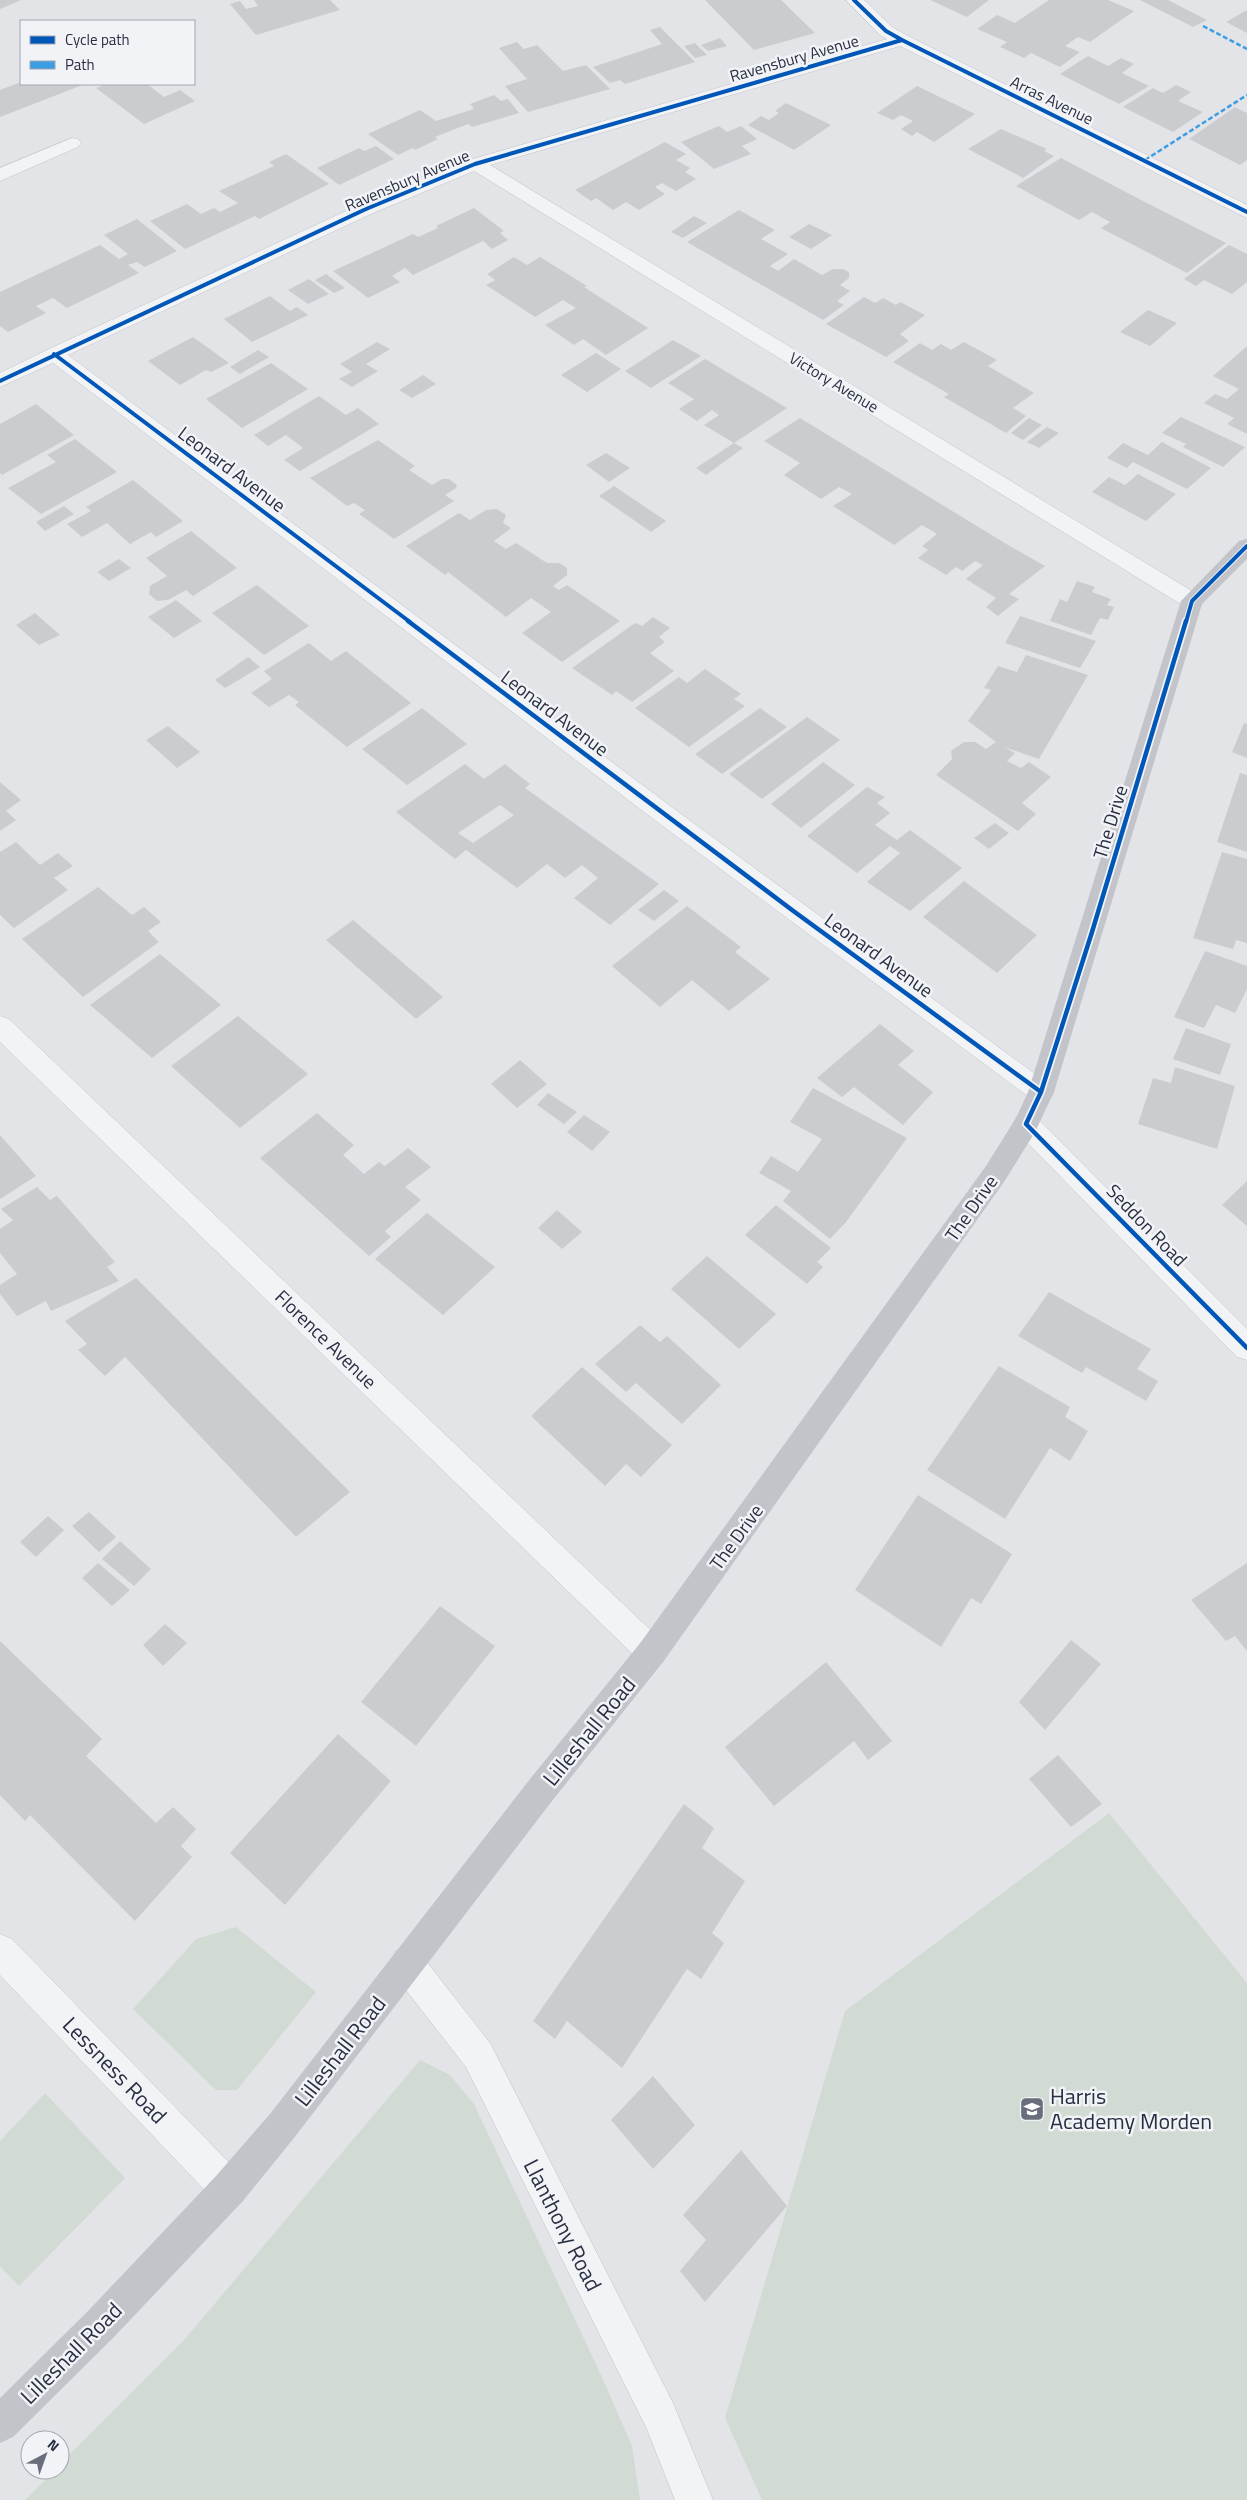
<svg xmlns="http://www.w3.org/2000/svg" width="1247" height="2500" font-family="'Titillium Web',sans-serif">
	<style>
		.green { fill: #d2dbd3 }
		.building { fill: #cbccd0; fill-rule: evenodd }
		.lines { fill: none; stroke-linecap: round; stroke-linejoin: round }
		.street-casing { stroke: #c1c2c6; stroke-width: 1 }
		.street { fill: #f2f3f5; fill-rule: evenodd }
		.secondary { fill: #c3c4ca; fill-rule: evenodd }
		.quiet { stroke: #3d9de3; stroke-width: 2.5; stroke-dasharray: 5 2.5; stroke-linecap: butt }
		.cycleway-far1-casing { stroke: #f1f3f7; stroke-width: 6 }
		.cycleway-casing { stroke: #f1f3f7; stroke-width: 8 }
		.cycleway-far1 { stroke: #0057b8; stroke-width: 4 }
		.cycleway { stroke: #0057b8; stroke-width: 4.5 }
		.labels { text-anchor: middle; stroke-width: 5; stroke-linejoin: round; paint-order: stroke }
		.far-street-label { font-size: 16px; fill: #292f42; stroke: #f1f3f7 }
		.street-label { font-size: 19px; fill: #292f42; stroke: #f1f3f7 }
		.near-street-label { font-size: 22px; fill: #292f42; stroke: #f1f3f7 }
		.near-poi-label { font-size: 22px; fill: #292f42; stroke: #f1f3f7; text-anchor: start }
	</style>
	<rect width="100%" height="100%" fill="#e3e4e8"/>
	<path class="green" d="M1109 1813 1247 1983V2500H762L725 2418 845 2011Z
		M236 1927 316 1992 237 2090H216L133 2009 196 1939Z
		M420 2060 450 2075 474 2104 601 2375 632 2446 640 2500H25L55 2470H60V2464L185 2339Z
		M45 2093 125 2178 19 2286 0 2266V2141Z"/>
	<path class="building" d="M0 0H21L0 9Z
		M254 0H330L340 10 256 35 230 4 240 1 246 9 258 6Z
		M705 0H781L815 33 754 50Z
		M930 0H989L967 17Z
		M1049 0H1108L1134 11 1090 42 1078 37 1065 46 1080 52 1060 67 1031 53 1024 58 1000 47 1007 42 977 29 997 15 1015 23Z
		M1140 0H1168L1207 20 1193 27Z
		M1247 10V33L1226 22Z
		M660 27 695 62 625 84 620 80 610 83 593 67 662 44 650 30Z
		M720 38 727 46 708 51 701 45Z
		M517 42 524 49 537 45 563 71 586 65 610 89 528 112 505 86 527 79 499 48Z
		M695 43 707 55 695 58 684 46Z
		M1088 56 1108 66 1121 58 1134 64 1122 73 1149 86 1119 104 1060 74Z
		M21 82V84H85L0 117V90Z
		M107 84H147L164 97 180 90 195 101 144 124 96 88Z
		M1176 85 1191 92 1178 101 1203 112 1173 132 1123 107 1153 88 1163 93Z
		M917 86 975 114 934 142 917 132 912 136 901 129 913 121 901 115 893 120 877 113Z
		M494 95 501 101 508 99 519 113 472 127 468 124 435 137 438 139 415 150 413 148 398 155 368 134 420 110 436 121 474 109 470 104Z
		M786 103 831 125 794 150 748 125 761 116 769 120 779 113 775 111Z
		M1235 107 1247 113V160L1240 165 1189 139Z
		M719 126 727 132 741 126 757 139 742 146 751 154 714 169 681 142Z
		M1001 129 1047 149 1044 151 1054 156 1023 178 968 149Z
		M665 142 686 154 676 160 690 168 685 172 696 179 676 191 662 183 655 187 665 194 639 210 626 202 613 210 596 198 591 201 575 190Z
		M376 146 394 159 339 185 317 168 359 148 364 151Z
		M286 154 329 184 259 219 255 216 185 249 150 221 187 204 201 214 214 208 220 212 238 203 219 191 274 166 269 162Z
		M1061 158 1141 200 1226 243 1187 273 1101 228 1110 222 1092 212 1079 220 1016 186Z
		M474 208 504 231 500 233 508 240 492 249 483 241 413 275 405 268 392 276 400 282 368 298 333 271 413 234 418 237 438 228 436 226Z
		M739 210 775 230 761 239 788 254 770 266 778 271 794 259 822 275 833 269H843L849 272V278L840 285 850 291 837 301 844 305 823 320 687 242Z
		M694 216 707 223 683 238 671 232Z
		M137 219 177 251 145 267 137 262 128 265 139 273 67 308 53 298 36 306 46 313 8 332 0 326V292L100 245 119 259 128 254 104 235Z
		M809 224 832 235 811 249 789 237Z
		M1229 245 1247 254V282L1232 294 1204 280 1196 286 1184 279Z
		M514 257 527 265 540 257 587 286 584 287 648 328 606 355 583 339 574 345 545 325 576 308 563 300 535 317 486 285 495 280 487 274Z
		M326 274 345 288 334 293 315 280Z
		M309 279 329 294 308 304 288 290Z
		M270 296 290 311 297 307 308 315 252 342 224 319Z
		M864 297 875 303 883 298 896 305 900 302 925 315 900 334 909 341 886 357 826 324Z
		M1148 310 1177 323 1150 346 1120 332Z
		M193 337 229 363 211 372 206 370 180 385 148 361Z
		M673 340 701 356 651 388 625 371Z
		M377 342 390 349 366 364 378 371 352 387 339 379 352 372 340 364Z
		M964 342 997 360 988 366 1034 393 1013 408 1026 416 1006 433 944 397 949 394 893 362 920 343 932 350 941 344 951 350Z
		M1247 346V434L1227 424 1234 418 1204 403 1215 394 1227 399 1239 389 1213 376Z
		M258 350 269 357 240 374 230 367Z
		M596 353 621 369 587 392 561 375Z
		M705 359 787 408 734 443 704 425 719 415 712 410 697 421 679 409 694 399 668 383Z
		M271 363 308 389 242 428 206 399Z
		M423 375 436 384 412 398 399 390Z
		M319 396 346 415 358 408 379 424 300 471 284 460 303 448 286 435 268 446 254 435Z
		M36 404 74 435 2 475 0 473V424Z
		M1181 417 1245 447 1223 467 1183 447 1186 444 1162 433Z
		M800 418 1008 545 1045 566 1009 594 1019 599 998 616 986 607 996 598 966 579 983 565 975 561 962 571 956 567 946 575 918 558 928 550 922 546 937 534 922 525 894 545 833 506 852 494 839 487 821 499 784 475 800 463 764 441Z
		M1029 418 1042 425 1023 440 1011 433Z
		M1047 427 1059 433 1039 448 1027 442Z
		M75 439 117 472 41 514 8 488 56 462 47 455Z
		M378 440 415 466 409 470 432 485 442 479H449L457 485 456 488 445 495 454 501 394 539 359 514 365 510 354 503 347 506 310 478Z
		M1162 442 1211 468 1187 489 1133 462 1127 468 1107 458 1123 443 1148 455Z
		M734 443 743 448 706 475 696 468Z
		M606 453 630 468 609 482 586 465Z
		M1138 474 1176 494 1146 521 1092 492 1109 477 1125 485Z
		M133 480 183 521 156 537 151 532 130 544 107 523 82 537 67 524 91 511 86 507Z
		M614 486 666 521 651 532 599 496Z
		M64 506 74 514 45 531 36 522Z
		M497 509 506 515 503 523 511 528 494 541 506 549 516 543 547 563H559L567 568V575L553 586 559 590 567 585 620 621 562 662 522 633 551 612 531 598 506 617 448 572 445 575 406 546 459 513 470 520 486 510Z
		M191 531 237 568 193 596 186 590 168 600 157 601 149 594 150 586 167 576 146 558Z
		M119 559 131 568 109 581 97 572Z
		M1077 581 1095 587 1092 592 1111 599 1107 605 1114 607 1108 620 1100 618 1091 635 1050 621 1060 599 1067 602Z
		M257 585 309 626 264 655 212 613Z
		M176 600 202 621 174 638 148 617Z
		M35 613 60 635 39 645 16 625Z
		M1020 616 1096 641 1080 668 1005 643Z
		M653 617 670 628 659 637 665 642 650 653 674 671 632 702 616 691 612 695 572 668 635 623 642 626Z
		M309 643 331 661 346 651 411 703 347 747 295 705 299 702 289 695 269 707 251 693 272 679 264 671Z
		M1026 655 1088 675 1039 759 1004 747 1015 753 1007 761 1021 768 1029 762 1051 777 1022 803 1036 814 1018 831 936 775 952 759 951 751 964 742H975L986 749 996 742 968 721 991 690 984 688 998 666 1017 672Z
		M248 657 260 667 225 688 215 680Z
		M705 669 741 694 734 699 745 706 689 747 635 708 679 677 687 683Z
		M422 708 467 744 407 785 362 749Z
		M760 708 787 727 722 774 695 754Z
		M807 717 840 740 762 799 729 774Z
		M1244 723 1247 724V758L1232 752Z
		M168 726 200 752 177 768 146 740Z
		M823 762 855 785 801 828 771 804Z
		M465 764 484 779 505 764 530 784 525 788 659 884 610 925 574 898 598 878 582 865 565 878 547 864 517 888 466 850 455 859 396 812ZM500 805 514 815 473 843 458 833Z
		M1240 773 1247 775V852L1217 842Z
		M0 782 21 800 6 811 16 820 0 831Z
		M867 787 885 797 877 803 890 813 875 825 897 840 910 830 962 868 910 911 867 882 900 853 890 846 857 873 807 836Z
		M995 823 1009 833 989 849 974 838Z
		M16 842 40 865 58 853 73 866 54 878 68 890 14 928 0 915V852Z
		M1222 852 1247 859V943L1236 940 1233 949 1193 938Z
		M964 881 1037 935 997 973 923 917Z
		M98 887 132 915 144 907 161 922 148 931 159 942 83 997 22 939Z
		M664 890 679 901 654 921 638 910Z
		M687 906 741 947 735 952 770 979 729 1011 692 980 660 1007 612 966Z
		M353 920 443 997 416 1019 326 940Z
		M1205 951 1247 966V989L1235 1013 1216 1005 1204 1028 1174 1017Z
		M160 954 221 1005 152 1058 90 1005Z
		M238 1016 308 1074 240 1128 171 1066Z
		M880 1024 914 1051 898 1065 933 1092 903 1125 854 1087 842 1097 817 1078Z
		M1186 1028 1231 1044 1220 1075 1173 1059Z
		M520 1060 547 1084 517 1108 491 1084Z
		M1175 1067 1235 1086 1217 1149 1138 1124 1153 1078 1171 1083Z
		M813 1088 907 1138 846 1222 830 1239 783 1201 791 1191 759 1173 771 1156 798 1172 822 1139 790 1122Z
		M548 1093 577 1112 564 1124 537 1105Z
		M317 1113 354 1145 343 1155 364 1174 379 1162 385 1166 408 1148 431 1167 405 1187 421 1200 385 1231 391 1237 369 1256 260 1158Z
		M584 1115 610 1132 592 1151 567 1132Z
		M0 1135 36 1176 0 1199Z
		M1247 1181V1226L1222 1205Z
		M37 1187 50 1200 57 1196 115 1262 107 1267 119 1281 51 1311 46 1301 17 1316 0 1294V1285L17 1274 0 1253V1229L13 1220 1 1209Z
		M776 1205 831 1248 817 1262 823 1267 807 1284 745 1235Z
		M557 1210 582 1232 562 1249 538 1228Z
		M427 1213 495 1267 443 1315 375 1259Z
		M707 1256 776 1314 739 1349 671 1289Z
		M136 1278 350 1492 296 1537 125 1357 105 1376 78 1350 87 1344 65 1321Z
		M1049 1292 1151 1349 1137 1369 1158 1381 1146 1401 1086 1367 1082 1373 1018 1336Z
		M640 1325 660 1342 667 1336 721 1385 682 1424 636 1383 626 1392 595 1364Z
		M999 1366 1070 1407 1065 1417 1088 1431 1070 1461 1050 1448 1005 1519 927 1470Z
		M582 1367 672 1445 641 1477 626 1464 605 1486 531 1416Z
		M918 1495 1012 1554 981 1604 971 1598 941 1647 855 1590Z
		M89 1512 116 1537 99 1552 72 1526Z
		M48 1516 64 1530 36 1557 20 1542Z
		M120 1541 151 1569 134 1586 102 1559Z
		M98 1563 130 1590 112 1606 82 1578Z
		M1247 1563V1651L1235 1636 1226 1641 1191 1600Z
		M440 1606 495 1646 416 1746 361 1702Z
		M165 1624 187 1643 163 1666 143 1645Z
		M1071 1640 1101 1664 1045 1730 1019 1702Z
		M0 1641 102 1739 86 1756 156 1823 173 1807 196 1829 181 1846 192 1857 135 1921 30 1815 25 1821 0 1795Z
		M826 1662 892 1741 868 1760 854 1741 774 1806 725 1747Z
		M338 1734 391 1781 285 1905 230 1853Z
		M1058 1755 1102 1804 1071 1827 1029 1779Z
		M684 1804 714 1828 702 1848 745 1881 712 1933 724 1943 701 1979 687 1969 622 2068 567 2021 555 2039 533 2021Z
		M653 2076 695 2125 653 2169 611 2120Z
		M741 2150 787 2206 705 2302 680 2271 706 2240 683 2215Z"/>
	<g class="lines">
		<defs>
			<path id="street" d="M846 0H864L892 27 908 36 1247 205V218L900 46 490 165 1200 596 1203 601 1200 606 1192 608 1184 606 474 171 373 213 68 355 677 811 1050 1085 1054 1092 1050 1099 1041 1103 1032 1099 660 824 53 363 0 387V373L47 350 359 205 469 160 887 39 880 35Z
				M72 138 78 139 81 143 78 147 0 181V168Z
				M0 1016 9 1019 663 1642 667 1652 663 1662 652 1667 641 1662 0 1042Z
				M1026 1113 1035 1116 1247 1329V1360L1237 1357 1017 1132 1013 1124 1017 1116Z
				M0 1934 12 1939 242 2176 247 2189 242 2202 229 2207 216 2202 0 1975Z
				M407 1947 419 1952 490 2043 673 2403 713 2500H675L646 2427 466 2067 395 1976 390 1964 395 1952Z"/>
		</defs>
		<use href="#street" class="street-casing"/>
		<use href="#street" class="street"/>
		<path class="secondary" d="M1247 539V559L1202 604 1054 1092 1035 1132 1004 1182 663 1662 552 1801 294 2138 242 2202 114 2337 13 2437 0 2443V2398L88 2311 216 2176 270 2114 530 1779 641 1642 986 1166 1016 1118 1028 1092 1181 601 1239 541Z"/>
		<path class="quiet" d="M1203 26 1247 49
			M1145 160 1247 95"/>
		<defs>
			<path id="cycleway-far1" d="M854 0 886 31 902 40 1247 212
				M54 354 410 622
				M0 381 366 209 475 164 902 40
				M1186 622 1192 601 1247 546"/>
			<path id="cycleway" d="M408 621 792 910 1041 1092
				M1186 621 1092 932 1041 1092 1026 1124 1247 1348"/>
		</defs>
		<use href="#cycleway-far1" class="cycleway-far1-casing"/>
		<use href="#cycleway" class="cycleway-casing"/>
		<use href="#cycleway-far1" class="cycleway-far1"/>
		<use href="#cycleway" class="cycleway"/>
	</g>
	<defs>
		<symbol id="school-square" viewBox="-11 -11 22 22"><rect x="-9" y="-9" width="18" height="18" rx="4" fill="#6a6e7c" stroke="#f1f3f7"/><path d="M0-5L7-2L0 1L-7-2ZM-4 1L0 2.5L4 1V4Q0 6-4 4Z" fill="#fff"/></symbol>
	</defs>
	<g fill-rule="evenodd">
		<use href="#school-square" x="1018" y="2095" width="28" height="28"/>
	</g>
	<g class="labels">
		<g class="far-street-label">
			<text transform="translate(794 58) rotate(-16)" y="6">Ravensbury Avenue</text>
			<text transform="translate(1052 100) rotate(26)" y="6">Arras Avenue</text>
			<text transform="translate(407 180) rotate(-23)" y="6">Ravensbury Avenue</text>
			<text transform="translate(834 382) rotate(31)" y="6">Victory Avenue</text>
		</g>
		<g class="street-label">
			<text transform="translate(232 469) rotate(37)" y="7">Leonard Avenue</text>
			<text transform="translate(555 713) rotate(37)" y="7">Leonard Avenue</text>
			<text transform="translate(1110 822) rotate(-73)" y="7">The Drive</text>
			<text transform="translate(879 955) rotate(36)" y="7">Leonard Avenue</text>
			<text transform="translate(971 1208) rotate(-55)" y="7">The Drive</text>
			<text transform="translate(1147 1225) rotate(46)" y="7">Seddon Road</text>
			<text transform="translate(326 1339) rotate(44)" y="7">Florence Avenue</text>
			<text transform="translate(736 1537) rotate(-54)" y="7">The Drive</text>
		</g>
		<g class="near-street-label">
			<text transform="translate(589 1731) rotate(-51)" y="8">Lilleshall Road</text>
			<text transform="translate(340 2051) rotate(-52)" y="8">Lilleshall Road</text>
			<text transform="translate(115 2070) rotate(46)" y="8">Lessness Road</text>
			<text transform="translate(563 2225) rotate(63)" y="8">Llanthony Road</text>
			<text transform="translate(71 2353) rotate(-45)" y="8">Lilleshall Road</text>
		</g>
		<g class="near-poi-label">
			<text x="1050" y="2104">Harris<tspan x="1050" dy="25">Academy Morden</tspan></text>
		</g>
	</g>
	<rect x="20" y="20" width="175" height="65" fill="#f1f3f7" stroke="#a1a5af"/>
	<rect x="30" y="36" width="25" height="8" fill="#0057b8" stroke="#a1a5af"/>
	<text x="65" y="45" font-size="15" fill="#292f42">Cycle path</text>
	<rect x="30" y="61" width="25" height="8" fill="#3d9de3" stroke="#a1a5af"/>
	<text x="65" y="70" font-size="15" fill="#292f42">Path</text>
	<g transform="translate(45 2455) rotate(41)"><circle r="24" fill="#f1f3f7" stroke="#a1a5af"/>
	<path d="M0-4L9 19L0 12L-9 19Z" fill="#6a6e7c"/>
	<text y="-8" font-size="14" font-weight="bold" text-anchor="middle" fill="#292f42">N</text>
	</g>
</svg>
